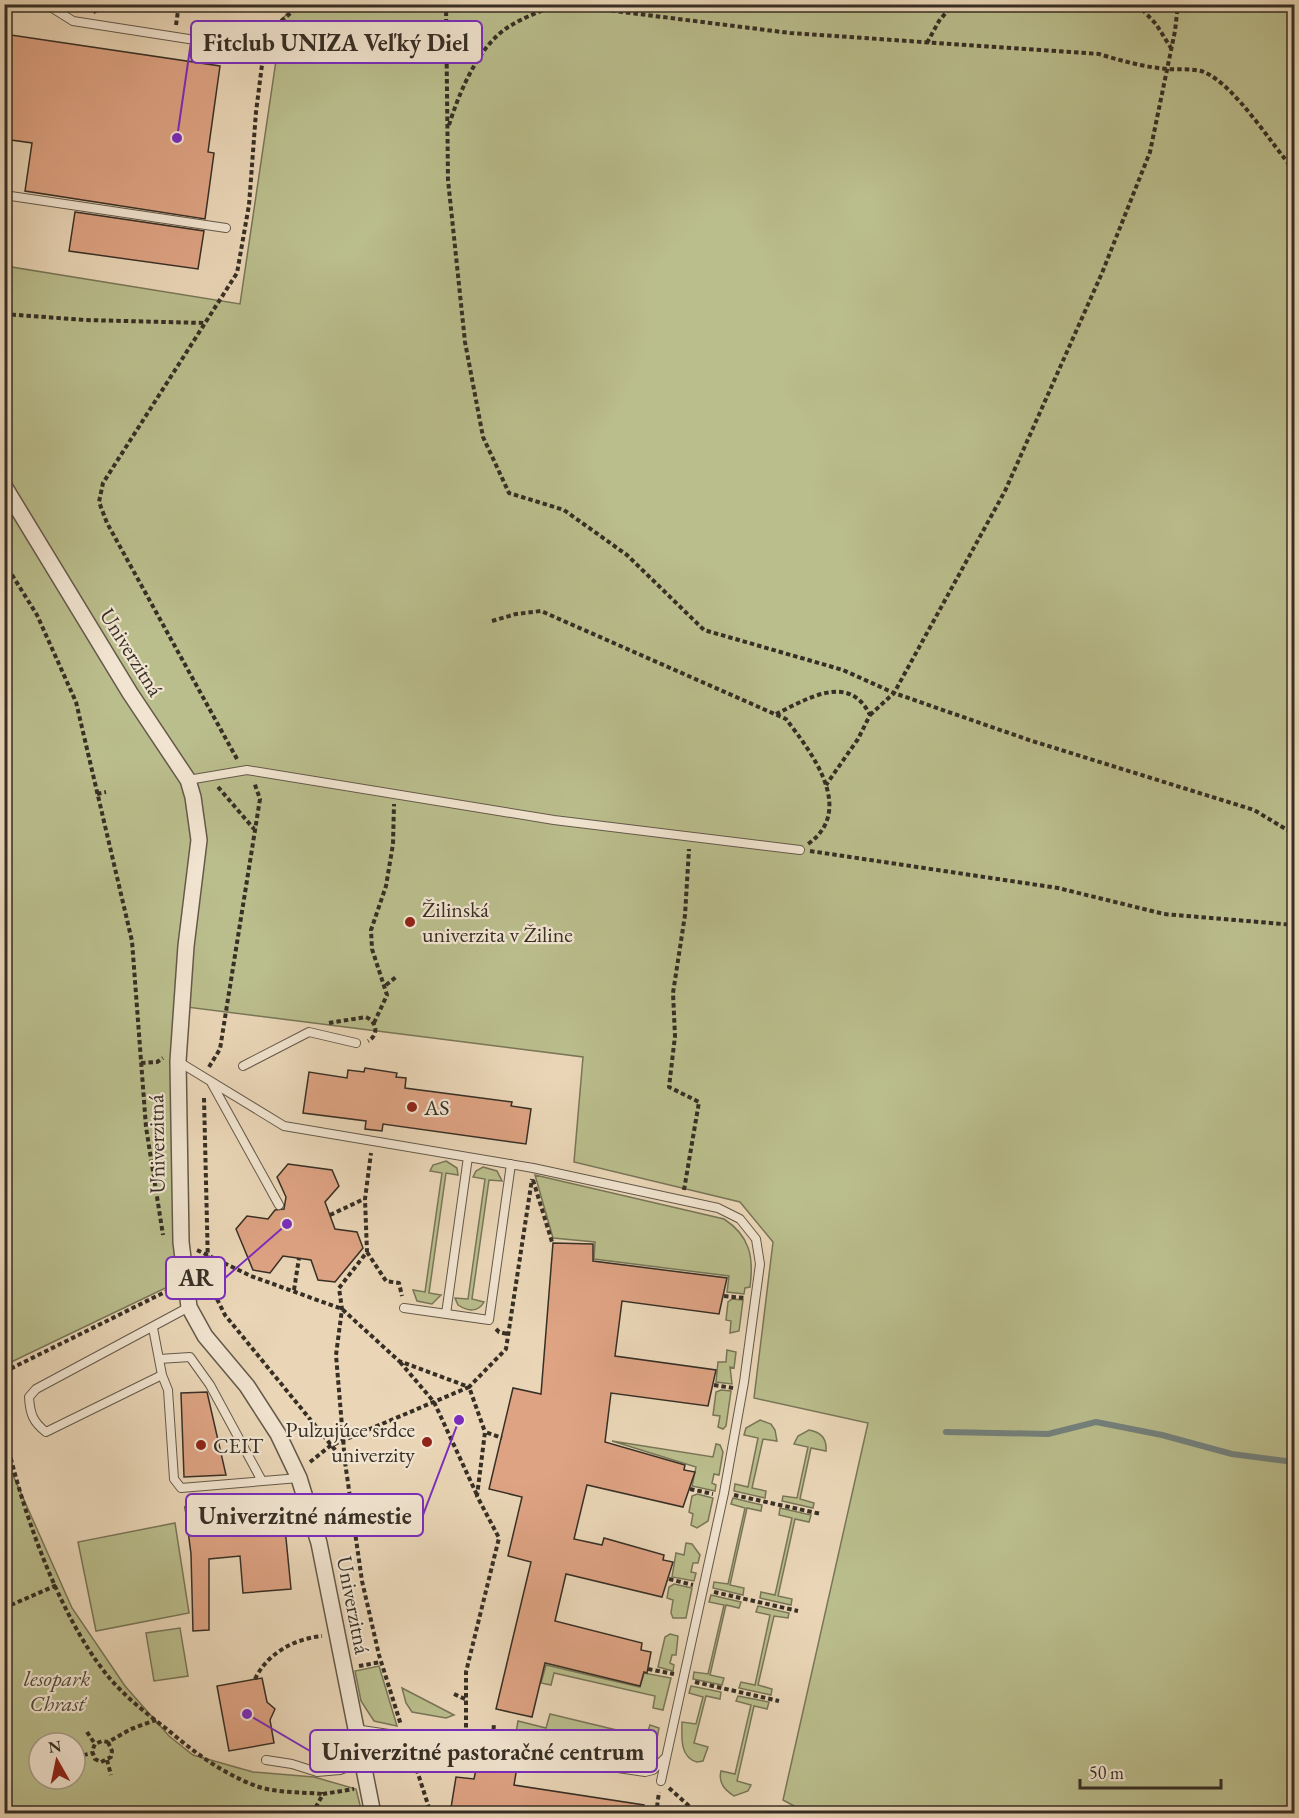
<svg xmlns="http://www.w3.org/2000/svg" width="1299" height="1818" font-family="'EB Garamond',serif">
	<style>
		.green { fill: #babd8c; stroke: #787658; stroke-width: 1.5; fill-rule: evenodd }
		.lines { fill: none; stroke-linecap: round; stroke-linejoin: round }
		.stream { stroke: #73817d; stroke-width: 6 }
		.building { fill: #dea383; stroke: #372f25; stroke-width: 1.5 }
		.service-casing { stroke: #64594a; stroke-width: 10 }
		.minor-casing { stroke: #64594a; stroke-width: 18 }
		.path { stroke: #372f25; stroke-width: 4; stroke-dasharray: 4.5 3; stroke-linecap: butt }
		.service { stroke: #f1e4d0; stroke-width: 8 }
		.minor { stroke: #f1e4d0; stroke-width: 15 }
		.poi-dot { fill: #8f2418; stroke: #f1e4d0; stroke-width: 2 }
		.labels { text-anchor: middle; stroke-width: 4.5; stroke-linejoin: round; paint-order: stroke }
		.street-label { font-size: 22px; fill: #372f25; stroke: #f1e4d0 }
		.poi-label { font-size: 22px; fill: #372f25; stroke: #f1e4d0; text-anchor: start }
		.park-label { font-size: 22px; font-style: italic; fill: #514b3a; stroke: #f1e4d0 }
		.leader { fill: none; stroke: #7b2cbf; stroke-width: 2 }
		.callout-dot { fill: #7b2cbf; stroke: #f1e4d0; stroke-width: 2 }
		.callout { fill: #f1e4d0; stroke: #7b2cbf; stroke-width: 2 }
		.callout-label { font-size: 24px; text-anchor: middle; font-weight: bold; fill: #372f25 }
	</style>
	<rect width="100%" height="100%" fill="#ead6b7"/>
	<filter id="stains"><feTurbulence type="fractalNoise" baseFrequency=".00333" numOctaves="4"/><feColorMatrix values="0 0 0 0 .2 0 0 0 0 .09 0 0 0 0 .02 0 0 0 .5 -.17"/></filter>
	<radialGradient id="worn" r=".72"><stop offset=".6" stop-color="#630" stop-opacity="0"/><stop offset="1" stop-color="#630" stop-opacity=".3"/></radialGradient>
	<path class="green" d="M293 5H1294V1813L809 1814 783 1800 868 1423 754 1398 773 1242 740 1202 574 1162 583 1057 187 1007 178 1160 180 1281 5 1365V266L240 304 282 20Z
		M446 1161 457 1168 458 1175 446 1173 429 1293 441 1295 432 1304 417 1301 413 1290 425 1292 442 1173 430 1171 433 1165Z
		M483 1167 497 1171 502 1181 489 1180 472 1299 484 1302C478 1313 467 1311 458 1305L455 1298 468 1299 485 1179 473 1177 476 1171Z
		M535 1175 724 1219C750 1236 754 1257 750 1287L745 1288 744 1294 727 1292 729 1276 594 1259 595 1242 553 1238Z
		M732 1299 743 1300 739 1331 730 1333 731 1321 726 1320 728 1302Z
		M727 1350 736 1352 734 1368 730 1367 732 1384 716 1382 718 1362H726Z
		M721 1390 731 1391 726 1426 723 1429 718 1427 720 1416 713 1415 716 1392Z
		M760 1420 771 1424 775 1430 777 1441 763 1439 752 1488 766 1491 765 1498 734 1491 735 1484 748 1487 758 1438 744 1435 746 1428Z
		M809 1430C821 1432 827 1439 826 1451L811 1448 800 1499 814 1503 813 1508 782 1501 783 1496 797 1498 808 1447 794 1444 798 1436Z
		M612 1441 713 1457 716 1444 720 1445 723 1452 719 1475 714 1474 712 1483 716 1485 715 1491 692 1486 696 1467Z
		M5 1457 72 1608 125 1686 169 1736 193 1755 253 1772 314 1777 356 1789 362 1813H5ZM39 1743H75V1779H39Z
		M697 1494 713 1498 708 1521 697 1528 691 1525 693 1514 689 1512 692 1496Z
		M733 1498 762 1505 761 1511 747 1508 730 1585 744 1588 743 1595 713 1588 714 1582 728 1584 745 1508 731 1504Z
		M780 1508 811 1515 809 1522 795 1519 778 1596 792 1599 791 1605 760 1598 761 1592 775 1595 792 1518 779 1515Z
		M175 1523 189 1613 96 1631 78 1542Z
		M686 1543 692 1544 700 1555 698 1563H693L691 1572 696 1573 694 1581 672 1577 676 1553 684 1555Z
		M674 1584 692 1588 686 1618H673L671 1613 673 1600 667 1598 669 1587Z
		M711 1595 741 1602 739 1608 726 1605 710 1675 724 1678 722 1685 693 1679 694 1672 708 1674 724 1605 709 1602Z
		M758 1606 789 1613 788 1618 774 1616 758 1685 772 1689 771 1695 739 1688 741 1682 755 1685 770 1615 756 1612Z
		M180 1628 188 1676 154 1681 146 1633Z
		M670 1634 678 1636 676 1655H672L670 1663 674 1665 673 1671 658 1667 665 1637Z
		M546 1665 640 1687 644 1673 671 1678 663 1710 653 1708 655 1696 554 1673 551 1685 541 1683Z
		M379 1666 397 1726 374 1721 361 1701 355 1671Z
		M691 1686 721 1692 720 1699 706 1696 694 1743 708 1747 703 1761 697 1762C679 1757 682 1736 682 1722L696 1724 703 1697 689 1693Z
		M402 1688 454 1715 446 1718 412 1712 406 1703Z
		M738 1696 769 1702 767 1709 754 1706 737 1781 751 1785 748 1791 734 1796C725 1790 718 1783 721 1771L735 1774 751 1705 736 1701Z
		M550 1714 646 1737 650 1725 659 1728 653 1760 638 1763 514 1744 518 1721 546 1728Z"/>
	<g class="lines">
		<path class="stream" d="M946 1432 1048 1434 1096 1422 1162 1435 1232 1454 1294 1462"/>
	</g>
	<path class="building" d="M4 34 220 66 208 152 214 153 205 219 25 191 32 143 4 139Z
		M75 212 204 231 198 269 69 251Z
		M365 1068 397 1073 396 1077 406 1078 405 1088 512 1102 511 1106 531 1109 526 1144 383 1124 382 1131 365 1129 366 1121 303 1113 309 1072 347 1078 348 1070 364 1072Z
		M288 1164 332 1170 339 1186 325 1202 335 1229 357 1232 363 1248 335 1282 318 1280 311 1260 283 1256 270 1273 253 1270 236 1229 247 1216 268 1219 275 1210 284 1209 286 1197 277 1177Z
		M553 1243 593 1244V1261L727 1278 719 1314 622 1301 615 1356 716 1370 708 1406 611 1393 605 1442 685 1465 684 1470 695 1472 683 1507 587 1485 574 1539 602 1545 604 1538 664 1555 663 1560 673 1562 662 1597 566 1574 555 1621 642 1643 641 1650 651 1652 647 1673 644 1672 640 1686 545 1663 532 1717 496 1709 531 1562 508 1556 522 1497 489 1489 513 1388 541 1394Z
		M207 1392 226 1475 184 1477 181 1393Z
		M261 1499 284 1518 291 1589 243 1593 240 1556 209 1559V1630L193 1631 191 1554 185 1507Z
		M262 1678 267 1702 275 1709 270 1720 274 1743 229 1751 217 1686Z
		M478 1760 517 1767 514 1785 644 1805 643 1814H450L456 1777 474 1779Z"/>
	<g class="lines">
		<defs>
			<path id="service" d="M46 4 73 21 253 49
				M4 195 226 228
				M188 780 247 770 554 820 800 850
				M179 1062 284 1126 533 1168 718 1208 740 1219 756 1239 760 1264 744 1382 724 1493 661 1781
				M243 1066 309 1032 356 1043
				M211 1082 279 1205
				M404 1308 489 1320 511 1164
				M446 1314 468 1157
				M153 1328 162 1375 168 1390 174 1479 181 1488 299 1478
				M159 1359 190 1357 210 1385 262 1481
				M162 1375 46 1432C33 1422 30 1414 29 1397L36 1389 189 1307
				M355 1729 645 1772 653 1770 666 1757
				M266 1760 292 1764 317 1772 340 1770 362 1761"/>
			<path id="minor" d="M4 486 130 693 188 780 193 797 199 840 186 946 178 1061 181 1242 189 1307 205 1336 247 1386 278 1434 299 1478 319 1543 373 1814"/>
		</defs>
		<use href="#service" class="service-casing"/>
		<use href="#minor" class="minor-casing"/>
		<path class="path" d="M90 4 96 13
			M446 4 448 180 465 342 483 437 509 493 564 510 627 555 704 630 843 670 894 693 1029 740 1254 810 1294 834
			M559 4 790 33 1099 54C1122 61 1144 67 1167 69 1178 70 1194 68 1204 72 1235 85 1272 145 1294 170
			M1137 4 1156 24 1171 48
			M176 25 179 4
			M4 26 8 4
			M927 43 939 21 953 4
			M265 44 266 34 301 4
			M449 125C459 93 479 44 510 26 524 17 542 11 557 4
			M4 314 85 320 205 323
			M4 562 37 615 76 702 132 941 146 1127 163 1235
			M492 621 516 614 541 611 786 719C812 753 856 810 808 844
			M776 714C807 699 849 672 870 715L858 739 826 785
			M870 715 894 693 1005 491 1102 273 1150 152 1175 31 1178 4
			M237 759 107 523 99 502 103 483 237 273 249 205 256 112 263 57
			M218 787 254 829
			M97 794 106 792
			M810 851 1058 888 1164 914 1294 925
			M386 985 396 977
			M329 1023 366 1017C377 1022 379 1035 368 1041
			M374 1023 387 995 372 949 371 930 386 886 393 844 394 804
			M141 1063 157 1062 163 1058
			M209 1067 220 1049 260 799 254 782
			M204 1098 208 1266 215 1295 225 1315 345 1462 336 1355 342 1309 339 1288 367 1252 365 1199 371 1153
			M533 1180 552 1242
			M684 1190 699 1102 669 1087 675 1036 673 993 685 915 689 849
			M330 1215 364 1199
			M197 1250 251 1276 342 1309 399 1361 469 1387 506 1349 532 1179
			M367 1252 386 1281 399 1283 402 1296
			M294 1290 299 1258
			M724 1296 745 1298
			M496 1329 499 1332 508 1334
			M400 1362 434 1402 477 1495
			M4 1372 171 1289
			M714 1385 733 1388
			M4 1429C20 1506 58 1614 107 1675 124 1696 147 1714 168 1730 195 1753 222 1773 256 1786 276 1793 302 1792 323 1794
			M310 1462 330 1446 469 1387 485 1432
			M345 1462 362 1581 379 1655 401 1725
			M690 1489 713 1494
			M734 1495 821 1514
			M669 1579 693 1585
			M714 1592 798 1611
			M4 1608 57 1585
			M4 1638 6 1643
			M359 1666 381 1662
			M648 1669 674 1674
			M255 1679C267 1654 293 1639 322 1636
			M695 1682 779 1701
			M454 1694 465 1699
			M87 1732 95 1744
			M466 1735V1672L499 1538 477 1496 485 1432 502 1438
			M493 1737 494 1723
			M108 1742 112 1751 111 1757 101 1762 95 1759 92 1751 95 1744 102 1741 108 1742 131 1729 156 1720
			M407 1749 412 1755 431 1814
			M412 1755 477 1765
			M76 1757 92 1753
			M107 1760 111 1775
			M669 1788 698 1814
			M657 1807 659 1792
			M312 1814 323 1794 354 1789"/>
		<use href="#service" class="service"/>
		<use href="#minor" class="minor"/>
	</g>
	<g class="poi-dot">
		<circle cx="410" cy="922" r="6"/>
		<circle cx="412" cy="1107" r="6"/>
		<circle cx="427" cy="1442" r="6"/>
		<circle cx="201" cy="1445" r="6"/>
	</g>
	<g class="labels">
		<g class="street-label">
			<text transform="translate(132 652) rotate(58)" y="8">Univerzitná</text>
			<text transform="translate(156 1144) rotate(-91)" y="8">Univerzitná</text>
			<text transform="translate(354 1605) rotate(79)" y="8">Univerzitná</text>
		</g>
		<g class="poi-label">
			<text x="422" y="917">Žilinská<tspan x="422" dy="25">univerzita v Žiline</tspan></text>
			<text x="424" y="1115">AS</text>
			<text x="415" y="1437" text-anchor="end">Pulzujúce srdce<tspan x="415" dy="25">univerzity</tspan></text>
			<text x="213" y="1453">CEIT</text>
		</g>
		<g class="park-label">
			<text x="57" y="1686">lesopark<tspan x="57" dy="25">Chrasť</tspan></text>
		</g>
	</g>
	<path class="leader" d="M177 138L191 42M287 1224L225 1278M459 1420L423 1515M247 1714L310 1751"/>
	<g class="callout-dot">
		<circle cx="177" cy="138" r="6"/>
		<circle cx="287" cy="1224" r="6"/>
		<circle cx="459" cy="1420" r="6"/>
		<circle cx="247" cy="1714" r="6"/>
	</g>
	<g class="callout">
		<rect x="191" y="21" width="291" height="42" rx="6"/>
		<rect x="166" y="1257" width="59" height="42" rx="6"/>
		<rect x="186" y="1494" width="237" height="42" rx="6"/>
		<rect x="310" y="1730" width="347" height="42" rx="6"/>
	</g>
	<g class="callout-label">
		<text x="336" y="51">Fitclub UNIZA Veľký Diel</text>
		<text x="196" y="1286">AR</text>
		<text x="305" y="1524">Univerzitné námestie</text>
		<text x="483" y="1760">Univerzitné pastoračné centrum</text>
	</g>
	<rect width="1299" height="1818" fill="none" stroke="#ead6b7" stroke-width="24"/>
	<rect x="6" y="6" width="1287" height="1806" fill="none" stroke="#372f25" stroke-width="3"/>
	<rect x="12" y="12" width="1275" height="1794" fill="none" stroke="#372f25" stroke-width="1.5"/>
	<g transform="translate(57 1761) rotate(351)"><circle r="28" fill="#f1e4d0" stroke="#a79c8c" stroke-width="1.5"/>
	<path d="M0-4.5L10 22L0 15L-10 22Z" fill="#8f2418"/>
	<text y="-9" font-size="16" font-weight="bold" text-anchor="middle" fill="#372f25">N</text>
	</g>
	<path d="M1080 1779v9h141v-9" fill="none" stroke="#372f25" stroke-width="3"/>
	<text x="1089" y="1779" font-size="18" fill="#372f25" stroke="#f1e4d0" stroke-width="4.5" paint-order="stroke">50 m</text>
	<rect width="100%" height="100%" filter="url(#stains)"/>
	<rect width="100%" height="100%" fill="url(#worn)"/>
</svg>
